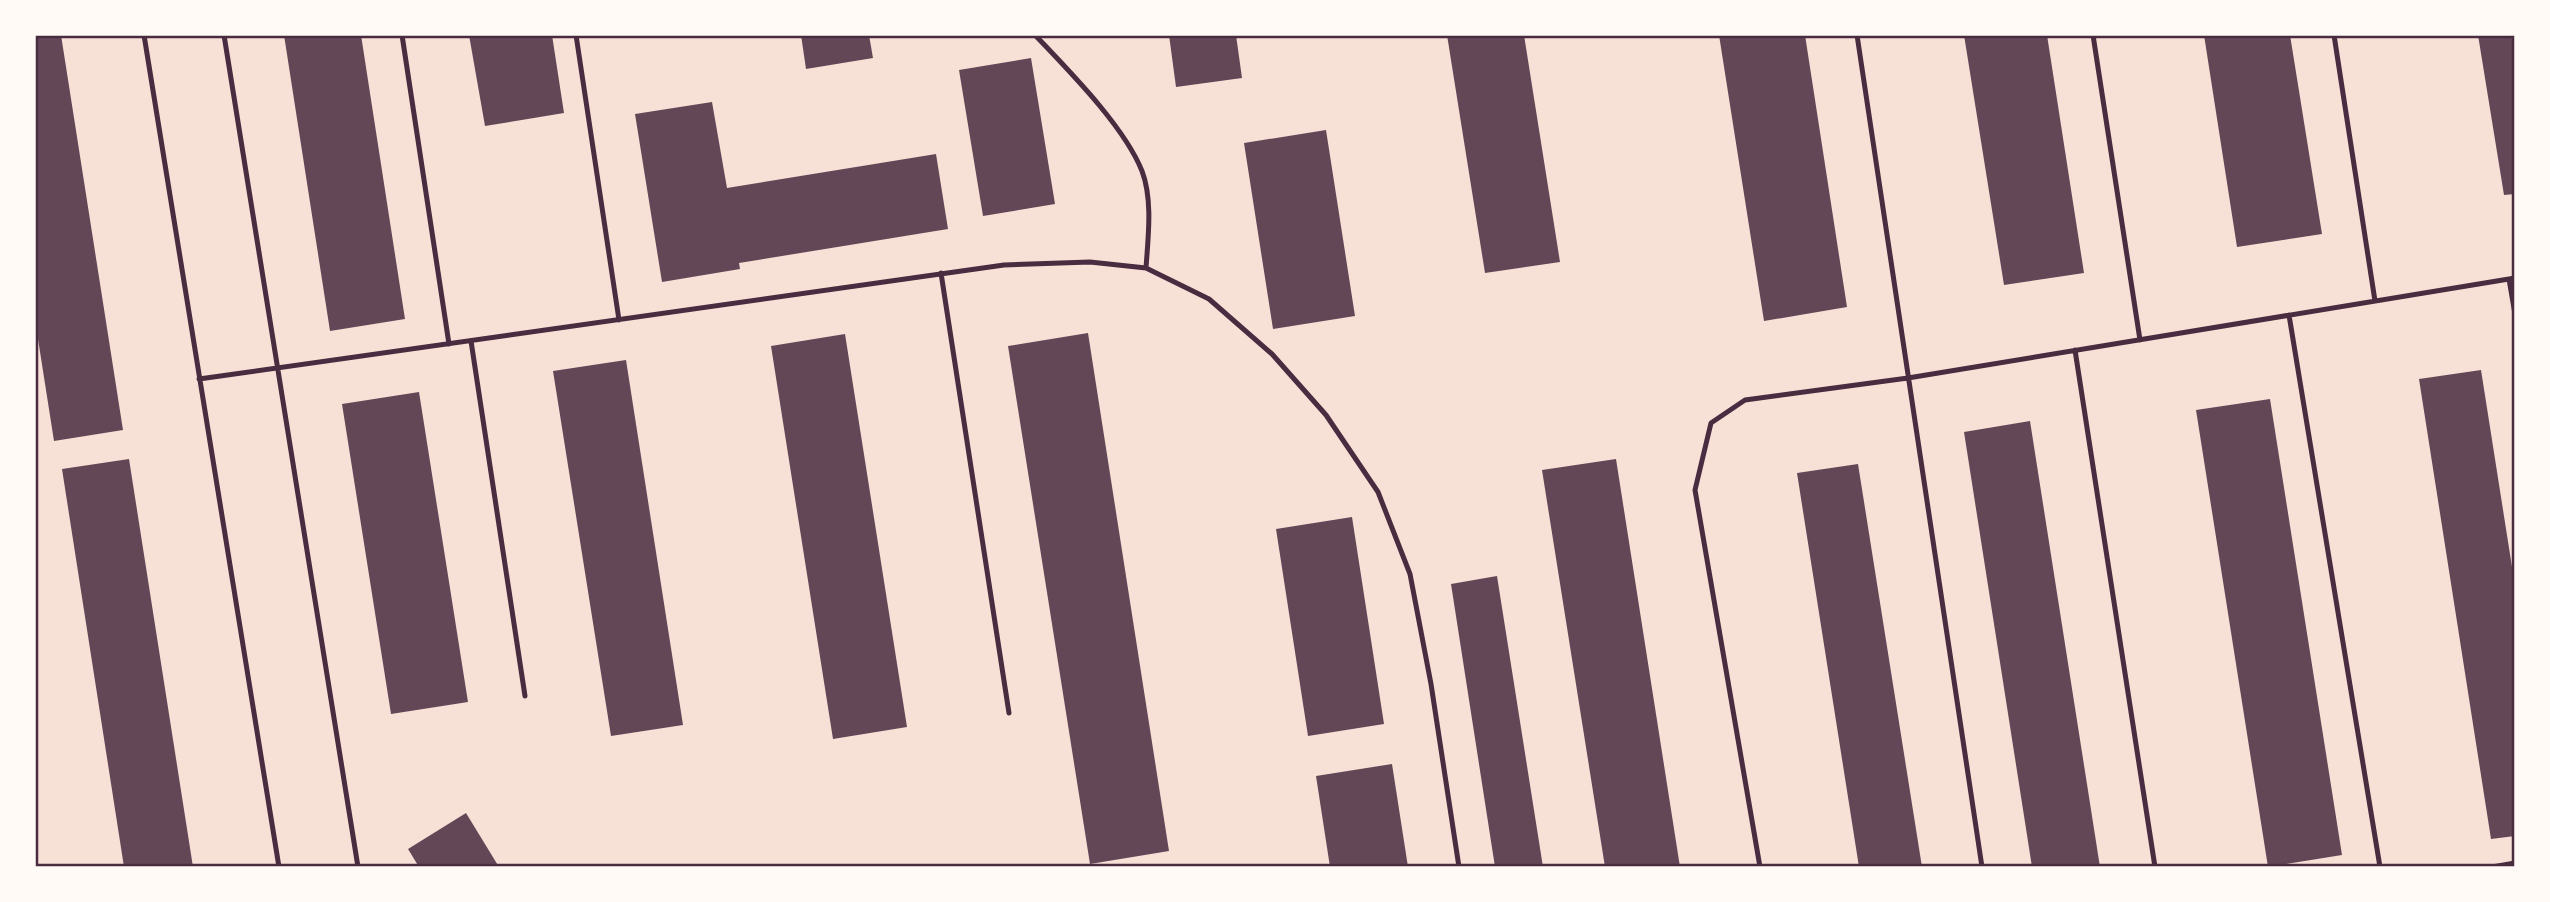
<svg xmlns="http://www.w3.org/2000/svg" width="2550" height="902" font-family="'Source Sans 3',sans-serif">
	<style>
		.building { fill: #644757 }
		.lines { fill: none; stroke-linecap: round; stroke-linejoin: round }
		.service { stroke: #4a2c40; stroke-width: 5 }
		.neatline { fill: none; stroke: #4a2c40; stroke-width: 2.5 }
	</style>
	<rect width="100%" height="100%" fill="#f7e1d7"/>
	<path class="building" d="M35 35H61L123 430 54 441 35 320Z
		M284 35H361L405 319 330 331Z
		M469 35H552L564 113 485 126Z
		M801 35H869L873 58 806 69Z
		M1169 35H1236L1242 78 1176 87Z
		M1447 35H1524L1560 262 1485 273Z
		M1719 35H1805L1847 307 1764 321Z
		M1964 35H2047L2084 273 2004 285Z
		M2204 35H2290L2322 234 2237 247Z
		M2478 35H2515V194L2504 195Z
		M1031 58 1055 204 983 216 959 70Z
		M712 102 727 188 936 154 948 229 739 263 740 269 662 282 635 114Z
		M1326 130 1355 316 1273 329 1244 143Z
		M1088 333 1169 851 1090 864 1008 346Z
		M845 334 907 727 833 739 771 346Z
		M626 360 683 725 611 736 553 371Z
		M2481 370 2515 586V836L2491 839 2419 379Z
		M419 392 468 702 391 714 342 404Z
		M2270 399 2342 855 2268 867 2196 410Z
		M2030 421 2100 867H2032L1964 432Z
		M129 459 193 867H124L62 469Z
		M1616 459 1680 867H1605L1542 470Z
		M1858 464 1922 867H1859L1797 473Z
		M1352 517 1384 724 1308 736 1276 529Z
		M1497 576 1543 867H1495L1451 584Z
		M1392 764 1408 867H1330L1316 776Z
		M466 813 499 867H419L408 849Z"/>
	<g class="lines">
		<path class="service" d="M144 35 279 867
			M224 35 358 867
			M402 35 449 344
			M576 35 619 320
			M1035 35C1069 71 1124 126 1142 171 1153 200 1148 238 1146 268
			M1857 35 1982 867
			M2093 35 2140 340
			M2334 35 2375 301
			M941 273 1009 713
			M2509 279 2515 314
			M2289 315 2380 867
			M471 341 525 696
			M2075 350 2155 867
			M199 379 1004 265 1090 262 1146 268 1209 299 1272 354 1326 415 1378 492 1410 574 1431 684 1459 867
			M1760 867 1695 490 1711 423 1745 400 1908 378 2515 278
			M2492 867 2515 863"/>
	</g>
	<rect width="2550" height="902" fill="none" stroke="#fffaf5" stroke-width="74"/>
	<rect x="37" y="37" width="2476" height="828" class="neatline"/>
</svg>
